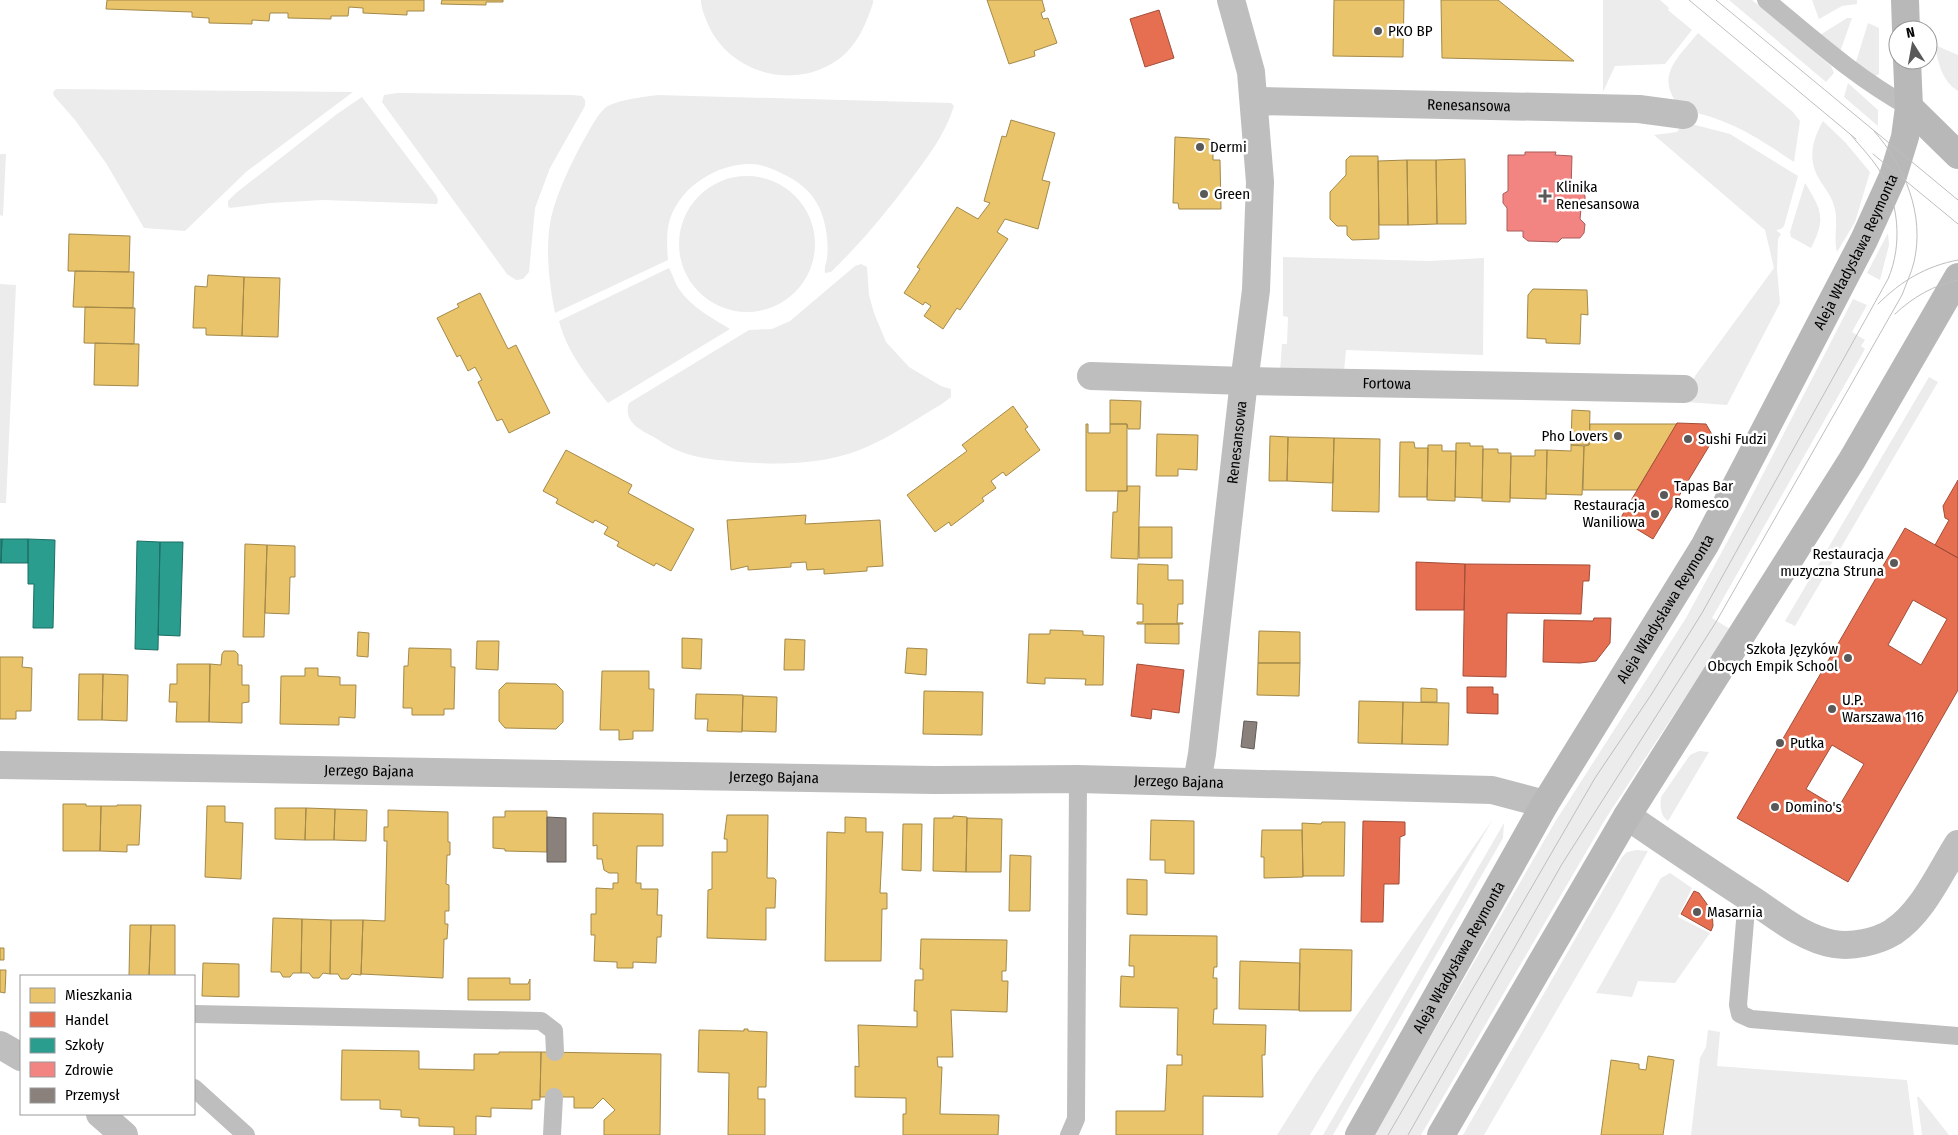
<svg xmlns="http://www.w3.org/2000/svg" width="1958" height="1135" font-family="'Fira Sans Condensed',sans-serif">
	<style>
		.green { fill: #ececec }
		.homes { fill: #e9c46a; stroke: #a3894a }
		.shops { fill: #e76f51; stroke: #a24e39; fill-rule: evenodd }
		.schools { fill: #2a9d8f; stroke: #1d6e64 }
		.health { fill: #f28482; stroke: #a95c5b }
		.industry { fill: #8a817c; stroke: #615a57 }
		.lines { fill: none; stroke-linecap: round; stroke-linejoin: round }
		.lane { stroke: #bebebe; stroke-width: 18 }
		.street { stroke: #bebebe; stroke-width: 28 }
		.secondary { stroke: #b8b8b8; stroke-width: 28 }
		.tram { stroke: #bebebe; stroke-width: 1 }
		.poi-dot { fill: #595959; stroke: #fff; stroke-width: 2 }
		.labels { text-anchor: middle; stroke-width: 5; stroke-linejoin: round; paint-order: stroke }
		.poi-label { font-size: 15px; fill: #000; stroke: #fff; text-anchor: start }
		.street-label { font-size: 15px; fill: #000; stroke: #fff }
	</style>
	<rect width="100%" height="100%" fill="#fff"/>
	<path class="green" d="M701 0H873V3C867 21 860 39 846 53 802 94 729 76 707 22 704 14 701 8 701 0Z
		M1603 0H1660L1669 8 1668 10 1692 30 1665 64 1615 66 1603 92Z
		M1729 0H1752L1831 66 1834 73 1826 82Z
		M1812 0H1857V4L1842 6 1819 19Z
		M1847 18H1852L1840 52 1820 35Z
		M1868 23 1879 28V74L1873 77 1855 65Z
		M1698 33 1793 112 1800 121 1794 162C1755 136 1730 119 1683 110 1652 78 1677 59 1698 33Z
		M1935 45 1958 55V91C1942 81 1938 63 1935 45Z
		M1848 83 1878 110V126L1844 97Z
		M56 89 353 92 246 172 185 231 144 228 106 163 75 120 54 96 53 92Z
		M397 93 573 95 582 96 585 100V106L550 168 535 208 529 272 523 279 516 280 507 274 382 102 384 95Z
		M657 95 951 103 954 106C945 135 927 158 909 182 885 214 860 244 831 272L825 273C824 268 826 264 827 259 829 241 826 223 819 207 811 191 798 181 783 174 773 169 762 164 750 164 717 164 681 186 670 219 666 232 667 247 668 260L555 313C549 283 545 248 551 218 557 192 570 166 582 143 589 132 595 117 605 108 615 100 644 97 657 95Z
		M362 97 436 195 438 200 437 204 323 200 270 203 230 208 228 206V201L236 193 337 114Z
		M1823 121 1845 142 1870 172 1855 222 1837 252C1833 237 1839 221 1834 206 1831 193 1821 185 1816 173 1808 155 1814 137 1823 121Z
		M1684 122 1730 134 1798 176 1784 226 1781 229 1776 230 1781 234 1778 239 1777 269 1780 303 1727 405 1686 402 1695 376 1774 268 1765 230 1654 135 1677 132Z
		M0 154H6L3 216 0 215Z
		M679 244a68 68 0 1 1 136 0a68 68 0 1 1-136 0Z
		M1805 183C1822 210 1826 219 1811 248L1791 237 1790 232Z
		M1888 233 1889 245 1880 280 1867 273Z
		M1283 257 1429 261 1484 258 1483 355 1346 350 1344 372H1280L1282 344H1287L1288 317 1283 316Z
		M861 264 867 267 869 295 874 313 886 342 909 367 941 386 951 389V397L942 404C919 417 897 433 873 444 831 465 784 465 739 462 719 460 698 459 679 451 670 448 661 441 652 436 639 429 623 421 629 403L749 330 772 329 790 321 855 266Z
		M669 268C673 275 675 283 679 289 691 307 712 318 730 329L608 403C588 378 567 352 559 321Z
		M0 284 16 285 6 503H0Z
		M1853 299 1867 305 1852 332 1865 340 1861 346 1865 349 1712 618 1730 629 1606 818 1421 1135H1374L1555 822 1686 618 1745 509Z
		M1929 377 1938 382 1795 626 1785 621Z
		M1699 751 1709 752 1668 821C1660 815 1660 806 1661 797L1690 755Z
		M1493 819 1310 1135H1277L1315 1075Z
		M1504 823 1503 838 1333 1135H1323Z
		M1637 850 1648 851 1617 907 1484 1135H1463L1622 857 1627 852Z
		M1670 873 1692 888 1678 917 1710 933 1675 983 1638 981 1632 997 1596 993 1661 878Z
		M1708 1030 1720 1032 1717 1066 1907 1080 1914 1135H1691L1700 1058 1706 1047Z
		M1917 1097H1919L1949 1135H1922Z"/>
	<path class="homes" d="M107 0H424V11H407V15L363 13V8L349 7 348 16H331V19L288 18V13H270L269 21 252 20V24L209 23V18L192 17V12L106 9Z
		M442 0H503V2H486V5L441 4Z
		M987 0H1042L1045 11 1041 13 1043 19 1048 18 1057 43 1034 51 1035 56 1009 64Z
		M1334 0H1404L1403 57 1333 56Z
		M1441 0H1498L1574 61 1442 58Z
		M1011 120 1055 133 1042 180 1050 182 1038 229 1005 219 997 232 1008 239 960 310 957 308 943 329 924 316 931 306 925 302 923 305 904 293 920 269 917 267 957 207 978 219 990 203 984 201 1002 136 1006 137Z
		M1175 137 1209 139 1213 142V160H1220L1221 209H1179L1178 203H1173Z
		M1350 156H1378L1379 239 1352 240 1347 235V226H1337L1330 219V192L1346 175V160Z
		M1465 159 1466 224H1437L1436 160Z
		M1407 160H1436L1437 224 1408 225Z
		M1407 160 1408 225H1379L1378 161Z
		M69 234 130 236 129 272 68 271Z
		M75 271 134 272 133 308 73 307Z
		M208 275 244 277 242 336 206 335V328H193L195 286 207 287Z
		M244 277 280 278 278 337 242 336Z
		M1533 289 1587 290 1588 315 1581 314 1580 344 1546 343V339L1527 338 1528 295Z
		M480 293 508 349 516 345 550 413 509 433 502 419 497 421 478 382 482 380 475 367 468 371 460 355 457 357 437 318 459 307 457 304Z
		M85 307 135 308 134 344 84 343Z
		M95 343 139 344 138 386 94 385Z
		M1110 400 1141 401 1140 429H1128L1127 424H1110Z
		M1013 406 1028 427 1025 429 1040 450 1006 476 1003 472 991 481 996 488 982 498 984 501 951 526 949 522 935 532 907 495 967 451 962 445Z
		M1572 410 1590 411 1589 445H1571Z
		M1086 424H1088V433H1110V424H1127V491H1086Z
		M1590 424H1677L1637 490H1583L1584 446 1589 445Z
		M1157 434 1198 435 1197 470 1178 469V476H1156Z
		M1270 436 1288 437 1287 481H1269Z
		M1288 437 1334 438 1333 483 1287 481Z
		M1334 438 1380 439 1379 512 1332 511Z
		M1400 442H1414L1415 448H1428L1427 497H1399Z
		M1456 443H1470V446H1483L1482 498 1455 497Z
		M1428 445H1442V451H1456L1455 501 1427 500Z
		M1571 445 1584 446 1582 495 1546 494 1547 450 1571 451Z
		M1483 449H1498V453H1511L1510 502 1482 501Z
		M566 450 632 485 628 493 694 529 671 571 656 563 654 566 617 546 619 542 604 534 608 527 595 520 593 523 556 503 558 499 543 491Z
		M1535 450H1547L1546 499 1510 498 1511 456H1535Z
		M1127 486H1140L1138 559 1111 558 1113 512H1117L1118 491H1127Z
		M806 515 805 524 880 520 883 566 867 567V571L824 574V569L807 570 806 562 791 563V567L748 570V566L731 570 727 520Z
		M1139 527H1172V558H1139Z
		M245 544 267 545 264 637H243Z
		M267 545 295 546V577H290L289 614 265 613Z
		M1138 564 1168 565V580H1183V604H1178L1177 623H1183V624H1137V622H1143V604H1137Z
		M1145 624H1179V644L1145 643Z
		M1050 630 1083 631V635L1104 636 1103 685H1085L1086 679 1045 678V684L1027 683 1029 634H1050Z
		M1259 631 1300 632V663H1258Z
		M358 632 369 633 368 657 357 656Z
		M682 638 702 639 701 669 682 668Z
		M785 639 805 640 804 670H784Z
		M477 641H499L498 670 476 669Z
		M409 648 451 649V667H455L454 709H444V715H412V708H403L404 666H408Z
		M907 648 927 649 926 675 905 673Z
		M224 651H235L238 654V665H242V685H249V702L242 703V723L209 722 210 664 221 665 222 654Z
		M0 657H23L22 667 32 668 31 711H16V719H0Z
		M1258 663H1300L1299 696 1257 695Z
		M177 664H210L209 722H176L177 702H169L170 684H177Z
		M305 668H318V676L340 677V685H356L355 718 339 717V725L280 724 281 676H305Z
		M602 671H649V689H654L653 731H633V739L619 740V730H600Z
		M79 674H103L102 720H78Z
		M103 674 128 675 127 721 102 720Z
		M506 683 556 684 563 691V722L556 729 505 728 499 721V690Z
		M1421 688 1437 689V702H1421Z
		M924 691 983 692 982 735 923 734Z
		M696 694 743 695 742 732 707 731 708 719H695Z
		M743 696 777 697 776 732 742 731Z
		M1359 701 1403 702 1402 744 1358 743Z
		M1403 702 1449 703 1448 745 1402 744Z
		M63 804H86V806H101L100 851H63Z
		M117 805H141L139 845H127V852L100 851 101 806H117Z
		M207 806H225V822L243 823 241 879 205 877Z
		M275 808H306L305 840 275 839Z
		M306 808 335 809 334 840H305Z
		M335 809 367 810 366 841 334 840Z
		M388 810 448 812V842H450V855H447L446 884 449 885V911H445V924H448L447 939H444L443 978 361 974 363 920 385 921 387 841H384V827H388Z
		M505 811H547V852L505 851V849L493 848V817H505Z
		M593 813 663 814V846H637L636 883H641V889H658L657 915H662L661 937H657L656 963 633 962V968H617V962L594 961 595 935H591V914H596V888L613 889V883H618V873H609L604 870 602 859H597V845L593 846Z
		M727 815H768L767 878H774L776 880 775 908H766V940L707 938 708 890 712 889V852H727V839H724Z
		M953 816 967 817 966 872 933 871 934 818H953Z
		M845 817 866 818V832H883L880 893H887V909H882L881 961H825L827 832 845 833Z
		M967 818 1002 819 1001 872H966Z
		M1151 820 1194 821V874L1165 873V860H1150Z
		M1322 822H1345L1344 876H1303L1302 823 1321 824Z
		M903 824H922L921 871 902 870Z
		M1262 830H1302L1303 877 1264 878V857H1261Z
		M1010 855 1031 856 1030 911H1009Z
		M1127 879 1147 880V915L1127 914Z
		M273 918 302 919 301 973H293L290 977H283L280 972H271Z
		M302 919 331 920 330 974 323 973 319 978H313L309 973H301Z
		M331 920H363L361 975 352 974 348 979H341L338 974H330Z
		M130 925H151L149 976H129Z
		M151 925H175V976H149Z
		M1130 935 1217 936V967H1214L1213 978H1217V1009H1214L1213 1024 1266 1025 1265 1055H1262L1263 1097 1203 1096V1135H1116V1111H1165L1167 1065H1182V1055H1177L1178 1008 1120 1007 1121 976 1134 977V966H1129Z
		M921 939 1007 940 1006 971H1002V981H1008L1007 1012 951 1010 953 1057H937L938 1067H942L940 1114 999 1115 998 1135H903V1114H906V1098L855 1097V1066L859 1067 858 1025 917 1027V1011H914L915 980H923V969H920Z
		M0 948H4V960H0Z
		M1300 949 1352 950 1351 1011H1299Z
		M1240 961 1300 963 1299 1010 1239 1009Z
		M203 963 239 964V997L202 996Z
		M0 970H6L5 993 0 992Z
		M468 978H510V984H528L530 979V1000H468Z
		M744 1029H748V1031L767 1032 766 1087H758V1099H765V1135H728L729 1073 698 1072 699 1030 744 1031Z
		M342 1050 419 1051V1069L474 1070V1054H499V1052H541L540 1100H532V1109L491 1108V1117L476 1116V1135H454V1127L419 1126V1118L401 1117V1110L380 1109V1100H341Z
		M541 1052 661 1054 660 1135H604V1120L615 1110 603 1098 593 1108H574V1097H540Z
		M1648 1056 1674 1060 1663 1135H1601L1611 1060 1639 1064V1069L1646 1070Z"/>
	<path class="shops" d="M1159 10 1174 58 1145 67 1130 19Z
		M1677 423 1706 424 1714 438 1653 539 1620 519Z
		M1958 480V558L1935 545 1949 520 1945 518 1943 506Z
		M1905 528 1958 558V690L1848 882 1737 818ZM1913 600 1947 619 1921 665 1888 645ZM1832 745 1864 764 1838 808 1806 789Z
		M1416 562 1465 564 1464 610H1416Z
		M1465 564 1590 565 1589 581H1583L1581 614 1507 613 1506 677 1463 676Z
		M1594 618H1611L1610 643 1596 661 1580 663 1543 662 1544 620 1593 621Z
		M1137 664 1184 670 1179 713 1152 709 1151 719 1131 716Z
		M1467 687H1493V694H1498V714L1467 713Z
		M1363 821 1405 822V835L1400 837 1399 884H1384L1383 922H1361Z
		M1694 891 1699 893 1712 911 1713 926 1711 931 1681 914Z"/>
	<path class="schools" d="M0 539H2L1 563H0Z
		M2 539H28V563H1Z
		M28 539 55 540 53 628H33L34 584H28Z
		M137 541 160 542 158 650 135 649Z
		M160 542H183L180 636 158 635Z"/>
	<path class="health" d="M1525 152H1556L1555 155 1572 156 1571 190H1581L1585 196V205L1581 209 1580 219 1585 224 1584 233 1580 238H1562L1558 242 1528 241 1523 237V231H1507V208L1503 203V194L1508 191V155H1525Z"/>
	<path class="industry" d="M1244 721 1257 722 1254 749 1241 747Z
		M547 817 566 818V862H547Z"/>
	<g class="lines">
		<path class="lane" d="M1766 0C1812 38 1856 78 1909 107
			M1747 897 1738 1005 1740 1014 1751 1019 1958 1036
			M194 1014 541 1021 554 1031 555 1052
			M194 1088 246 1135
			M552 1135 554 1097
			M1069 1135 1076 1119 1078 779"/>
		<g class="street">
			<path id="s1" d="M1254 101 1639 109 1684 115"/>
			<path id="s2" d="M1091 376 1245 381 1684 389"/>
			<path id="s3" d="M0 765 934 780 1078 779 1492 790 1545 804"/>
			<path id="s4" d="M1197 782 1202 754 1242 398 1256 290 1260 182 1251 72 1231 0"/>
			<path d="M1627 816C1669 845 1711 873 1754 901 1778 917 1804 939 1834 944 1852 947 1877 942 1893 932 1923 912 1939 874 1958 844"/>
			<path d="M0 1045 21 1057"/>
			<path d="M100 1114 124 1135"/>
		</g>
		<g class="secondary">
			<path d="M1905 0 1906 30"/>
			<path d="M1909 107 1958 155"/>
			<path id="s5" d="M1359 1135 1545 804 1705 545 1864 240 1893 176 1905 137 1909 107 1907 60"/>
			<path d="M1441 1135 1627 816 1852 460 1958 277"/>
		</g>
		<path class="tram" d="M1689 0 1856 139
			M1716 0 1958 200
			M1873 154 1958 224
			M1878 304C1901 281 1926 266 1958 260
			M1895 314C1913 297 1934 285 1958 280
			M1388 1135 1595 778 1651 695 1702 613 1888 279C1903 244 1899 200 1878 168 1870 156 1860 146 1851 135
			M1408 1135 1562 864 1716 622 1902 295C1906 284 1911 274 1914 262 1925 215 1905 166 1874 131"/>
	</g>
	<g class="poi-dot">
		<circle cx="1378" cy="31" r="5"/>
		<circle cx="1200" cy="147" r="5"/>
		<circle cx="1204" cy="194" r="5"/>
		<path d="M1542.5 188.5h5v5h5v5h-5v5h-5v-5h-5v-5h5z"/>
		<circle cx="1618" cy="436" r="5"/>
		<circle cx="1688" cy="439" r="5"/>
		<circle cx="1664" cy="495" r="5"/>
		<circle cx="1655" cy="514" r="5"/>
		<circle cx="1894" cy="563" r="5"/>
		<circle cx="1848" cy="658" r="5"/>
		<circle cx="1832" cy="709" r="5"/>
		<circle cx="1780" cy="743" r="5"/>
		<circle cx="1775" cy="807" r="5"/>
		<circle cx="1697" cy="912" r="5"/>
	</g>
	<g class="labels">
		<g class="poi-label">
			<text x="1388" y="36">PKO BP</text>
			<text x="1210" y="152">Dermi</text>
			<text x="1556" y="192">Klinika<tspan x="1556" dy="17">Renesansowa</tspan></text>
			<text x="1214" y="199">Green</text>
			<text x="1608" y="441" text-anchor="end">Pho Lovers</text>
			<text x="1698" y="444">Sushi Fudzi</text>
			<text x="1674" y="491">Tapas Bar<tspan x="1674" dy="17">Romesco</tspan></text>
			<text x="1645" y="510" text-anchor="end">Restauracja<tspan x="1645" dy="17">Waniliowa</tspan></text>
			<text x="1884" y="559" text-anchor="end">Restauracja<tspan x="1884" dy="17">muzyczna Struna</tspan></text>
			<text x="1838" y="654" text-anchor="end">Szkoła Języków<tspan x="1838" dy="17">Obcych Empik School</tspan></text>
			<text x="1842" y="705">U.P.<tspan x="1842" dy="17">Warszawa 116</tspan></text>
			<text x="1790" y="748">Putka</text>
			<text x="1785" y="812">Domino's</text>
			<text x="1707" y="917">Masarnia</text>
		</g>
		<g class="street-label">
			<text dy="5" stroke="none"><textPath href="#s1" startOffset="215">Renesansowa</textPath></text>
			<text dy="5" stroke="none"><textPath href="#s5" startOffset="1014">Aleja Władysława Reymonta</textPath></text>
			<text dy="5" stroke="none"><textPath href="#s2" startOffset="296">Fortowa</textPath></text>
			<text dy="5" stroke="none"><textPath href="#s4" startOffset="342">Renesansowa</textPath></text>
			<text dy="5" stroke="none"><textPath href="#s5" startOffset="609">Aleja Władysława Reymonta</textPath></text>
			<text dy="5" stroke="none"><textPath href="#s3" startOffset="369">Jerzego Bajana</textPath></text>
			<text dy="5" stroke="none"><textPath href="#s3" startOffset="774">Jerzego Bajana</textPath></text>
			<text dy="5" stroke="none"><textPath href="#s3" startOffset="1179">Jerzego Bajana</textPath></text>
			<text dy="5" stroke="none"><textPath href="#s5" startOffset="204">Aleja Władysława Reymonta</textPath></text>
		</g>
	</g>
	<rect x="20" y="975" width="175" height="140" fill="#ffffff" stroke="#999999"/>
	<rect x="30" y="988" width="25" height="15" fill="#e9c46a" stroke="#999999"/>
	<text x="65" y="1000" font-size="15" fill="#000000">Mieszkania</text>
	<rect x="30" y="1012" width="25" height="15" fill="#e76f51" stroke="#999999"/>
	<text x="65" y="1025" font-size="15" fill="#000000">Handel</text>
	<rect x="30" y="1038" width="25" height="15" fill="#2a9d8f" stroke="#999999"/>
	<text x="65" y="1050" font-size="15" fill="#000000">Szkoły</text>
	<rect x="30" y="1062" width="25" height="15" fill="#f28482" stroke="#999999"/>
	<text x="65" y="1075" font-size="15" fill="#000000">Zdrowie</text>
	<rect x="30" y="1088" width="25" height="15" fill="#8a817c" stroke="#999999"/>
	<text x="65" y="1100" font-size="15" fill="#000000">Przemysł</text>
	<g transform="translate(1913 45) rotate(349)"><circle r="24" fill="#ffffff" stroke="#999999"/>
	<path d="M0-4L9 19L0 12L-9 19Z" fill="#595959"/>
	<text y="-8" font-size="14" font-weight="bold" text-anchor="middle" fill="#000000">N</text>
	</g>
</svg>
